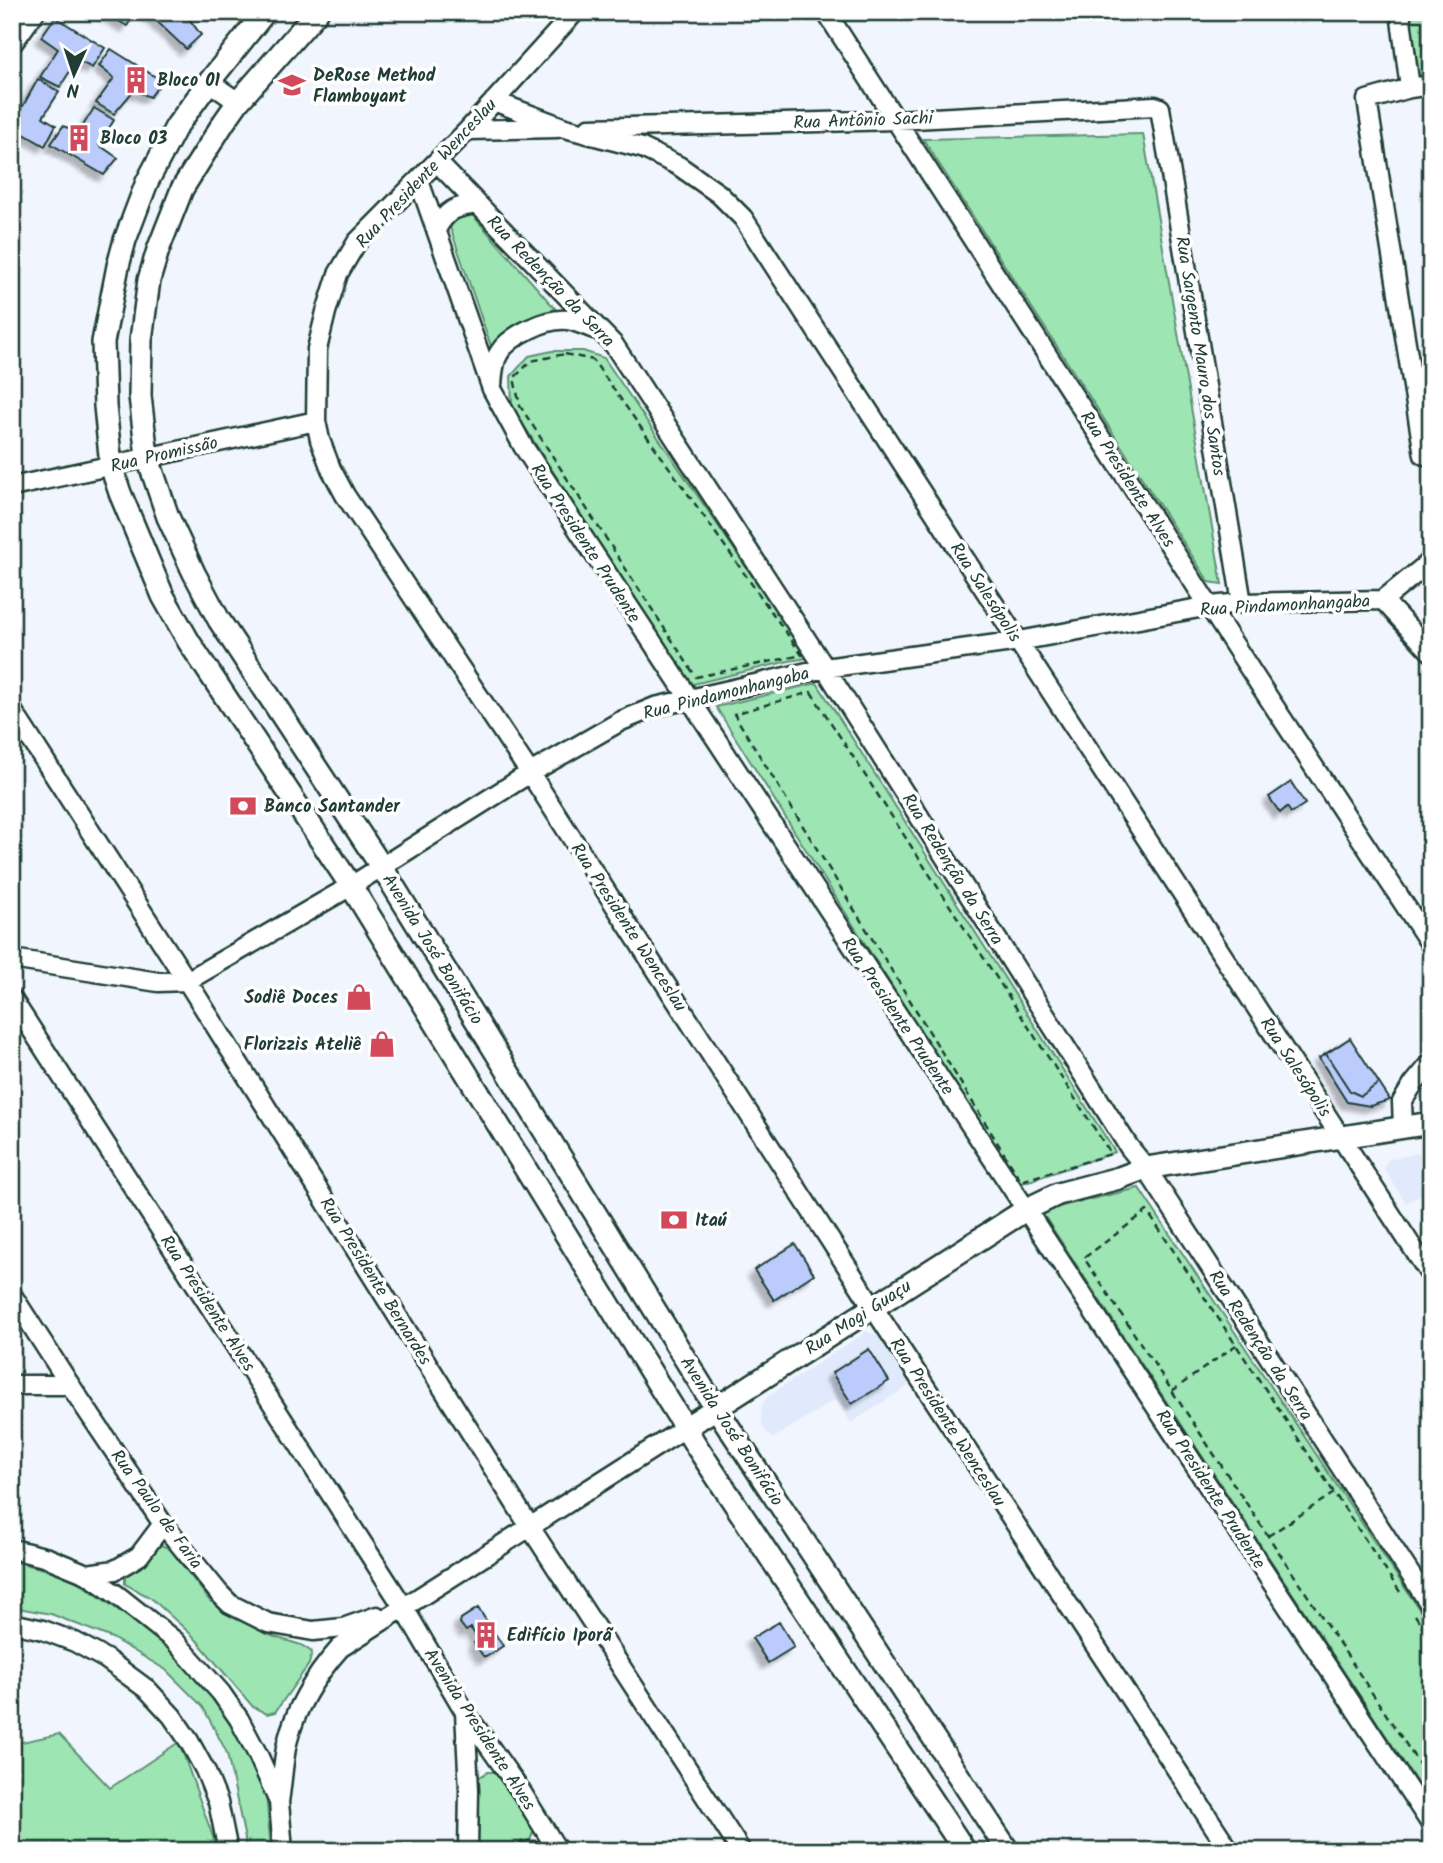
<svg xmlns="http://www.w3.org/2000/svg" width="1443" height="1863" font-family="Kalam,sans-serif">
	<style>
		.built { fill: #e1e9fd }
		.green { fill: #9de6b4; stroke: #5e9274; stroke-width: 2 }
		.building { fill: #bbccfc; stroke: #1f3d34; stroke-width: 2; filter: url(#shadow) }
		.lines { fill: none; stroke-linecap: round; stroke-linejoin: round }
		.minor-casing { stroke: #1f3d34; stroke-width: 23 }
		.major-casing { stroke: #1f3d34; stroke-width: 26 }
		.path { stroke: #1f3d34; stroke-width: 2.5; stroke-dasharray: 7 5; stroke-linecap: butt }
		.minor { stroke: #fff; stroke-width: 18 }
		.major { stroke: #fff; stroke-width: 21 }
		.labels { text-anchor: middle; stroke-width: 7; stroke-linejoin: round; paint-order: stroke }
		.poi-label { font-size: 18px; font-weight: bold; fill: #1f3d34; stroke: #fff; text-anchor: start }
		.street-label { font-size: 18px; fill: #1f3d34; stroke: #fff }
	</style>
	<defs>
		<filter id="shadow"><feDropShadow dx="-6" dy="6" stdDeviation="2" flood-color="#0004"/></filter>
	</defs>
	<rect width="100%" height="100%" fill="#f1f5fe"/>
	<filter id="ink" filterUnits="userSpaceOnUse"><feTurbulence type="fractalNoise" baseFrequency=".0143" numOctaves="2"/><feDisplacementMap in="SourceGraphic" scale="14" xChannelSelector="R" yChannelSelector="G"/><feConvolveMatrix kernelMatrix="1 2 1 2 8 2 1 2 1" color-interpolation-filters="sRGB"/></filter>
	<g filter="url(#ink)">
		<path class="built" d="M1431 1150V1189L1406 1203 1384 1169 1387 1160Z
			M866 1332 879 1335 911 1384 851 1423 836 1399 772 1439 763 1428 761 1418 762 1405 768 1396Z"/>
		<path class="green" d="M1405 12H1431V75L1412 81Z
			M1143 134 1222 584 1209 582 923 139Z
			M468 210 559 313 521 323 491 346 449 224Z
			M552 351H583L604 358 808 658 789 661 689 685 512 407 511 376 529 356Z
			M817 683 1115 1152 1017 1185 716 707Z
			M1139 1188 1431 1627V1804L1041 1211Z
			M159 1544 170 1549 210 1601 238 1619 272 1636 301 1645 312 1652 309 1664 275 1712 267 1714 253 1707 194 1637 151 1598 125 1584V1573Z
			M12 1561 68 1575 180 1653 264 1771 271 1851H246L245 1839 227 1753 203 1707 166 1670 112 1638 51 1614 12 1607Z
			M59 1734 110 1788 179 1742 218 1851H12V1744Z
			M488 1772H500L535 1827 530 1840C518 1846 489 1851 476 1847L478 1778Z"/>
		<path class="building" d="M104 12H136L127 26Z
			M147 12H198L190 20 201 35 186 49Z
			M55 17 105 48 92 68 77 60 60 87 40 77 58 49 41 37Z
			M111 49 162 81 150 97 134 90 114 114 96 103 114 78 99 66Z
			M38 79 59 92 43 117 56 125 45 146 12 127V102L23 106Z
			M94 108 114 120 99 145 118 158 104 175 51 144 63 126 79 132Z
			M1291 782 1305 804 1291 813 1287 807 1280 813 1269 797Z
			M1350 1038 1379 1083 1361 1096 1350 1091 1326 1054Z
			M1350 1038 1379 1083 1390 1100 1370 1106 1347 1102 1319 1058Z
			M795 1244 814 1274 774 1300 754 1270Z
			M869 1349 889 1381 852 1404 832 1373Z
			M478 1608 503 1646 486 1657 483 1656 474 1643 478 1640 471 1628 466 1631 460 1623 461 1619Z
			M779 1622 794 1647 768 1663 752 1638Z"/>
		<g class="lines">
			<defs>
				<path id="minor" d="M575 12 468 130 357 242 338 274 326 312 317 349 316 421 320 440 331 469 345 495 530 773 873 1307 1230 1851
					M826 12 1262 688 1431 945
					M1400 12 1410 88
					M12 44 35 12
					M209 82 238 102
					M494 101 565 128 642 148 679 166 719 194 743 218 1431 1276
					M589 128 896 120 1155 106 1160 108 1242 603
					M468 130 557 128
					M437 162 614 345 825 668 1129 1147 1146 1168 1431 1606
					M419 181 492 389 523 446 1431 1824
					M436 229C448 209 455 207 477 204
					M492 385C493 374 493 362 499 353 510 335 547 318 567 320 576 321 586 326 594 329
					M1424 455 1367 100 1410 88 1431 85
					M12 487 316 421
					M1431 561 1383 600 1431 652
					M12 710 187 981 530 1527 741 1851
					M12 959 158 982 187 981 351 886 530 773 621 721 655 707 825 668 1019 641 1210 606 1242 603 1383 600
					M12 999 404 1608 465 1712 522 1793 558 1851
					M1403 1127 1402 1102 1412 1086 1431 1063
					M12 1295 70 1385 163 1524 219 1593 230 1604 268 1623 313 1631 343 1628 377 1616
					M12 1385H70
					M12 1549 48 1558 87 1574 117 1595 175 1641 221 1693 239 1719 258 1755 279 1802 283 1851
					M87 1574 115 1570 139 1556 163 1524
					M12 1623 43 1630 75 1642 106 1659 148 1690 172 1716 189 1741 205 1770 218 1802 228 1851
					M465 1712 469 1790 468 1851
					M279 1802C282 1783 283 1762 287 1743 296 1706 315 1676 340 1648L685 1428
					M527 1851H534"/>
				<path id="major" d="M265 12 209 82 176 127 147 182 125 240 118 266 103 342 105 406 111 466 120 493 163 596 189 642 351 886 697 1447 965 1851
					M317 12 238 102 224 122 182 189 158 250 149 280 141 340 140 396 147 456 168 517 194 573 219 620 381 866 703 1388 1008 1851
					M685 1428 1027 1209 1058 1194 1119 1178 1146 1168 1431 1123"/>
			</defs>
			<use href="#minor" class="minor-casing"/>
			<use href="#major" class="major-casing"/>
			<path class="path" d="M565 354 593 360 802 655 696 677 520 406 514 378 531 361Z
				M811 692 1111 1154 1021 1181 734 714Z
				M1172 1391 1236 1345
				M1268 1536 1334 1493
				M1400 1592 1147 1211 1084 1258 1431 1782
				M1415 1615 1431 1639"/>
			<use href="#minor" class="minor"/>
			<use href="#major" class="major"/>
		</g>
	</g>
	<defs>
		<symbol id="building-bare" viewBox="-9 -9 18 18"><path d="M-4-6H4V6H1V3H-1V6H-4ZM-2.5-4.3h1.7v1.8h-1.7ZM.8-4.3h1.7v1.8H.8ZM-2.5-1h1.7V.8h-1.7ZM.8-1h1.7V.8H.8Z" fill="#d1495b" stroke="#fff" stroke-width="2.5" paint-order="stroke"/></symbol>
		<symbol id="university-bare" viewBox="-9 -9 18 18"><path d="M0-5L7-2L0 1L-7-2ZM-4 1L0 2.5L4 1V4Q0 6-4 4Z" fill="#d1495b" stroke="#fff" stroke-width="2.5" paint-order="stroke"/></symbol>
		<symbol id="bank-bare" viewBox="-9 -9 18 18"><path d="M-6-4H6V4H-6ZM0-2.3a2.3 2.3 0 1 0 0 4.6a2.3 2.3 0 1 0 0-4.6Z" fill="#d1495b" stroke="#fff" stroke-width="2.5" paint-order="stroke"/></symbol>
		<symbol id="shop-bare" viewBox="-9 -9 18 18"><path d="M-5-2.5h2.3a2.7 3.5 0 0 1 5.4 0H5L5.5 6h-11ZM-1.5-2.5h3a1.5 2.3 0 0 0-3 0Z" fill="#d1495b" stroke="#fff" stroke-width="2.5" paint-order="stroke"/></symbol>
	</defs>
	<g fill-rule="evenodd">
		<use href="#building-bare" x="117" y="61" width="38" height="38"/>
		<use href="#university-bare" x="273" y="66" width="38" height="38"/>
		<use href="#building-bare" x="60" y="119" width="38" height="38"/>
		<use href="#bank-bare" x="224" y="787" width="38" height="38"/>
		<use href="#shop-bare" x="340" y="978" width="38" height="38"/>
		<use href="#shop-bare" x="363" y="1025" width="38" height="38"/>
		<use href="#bank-bare" x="655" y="1201" width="38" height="38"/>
		<use href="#building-bare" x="467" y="1616" width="38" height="38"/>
	</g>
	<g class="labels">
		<g class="poi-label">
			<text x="313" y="81">DeRose Method<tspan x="313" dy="21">Flamboyant</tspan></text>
			<text x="157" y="86">Bloco 01</text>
			<text x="100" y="144">Bloco 03</text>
			<text x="264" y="812">Banco Santander</text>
			<text x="338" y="1003" text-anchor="end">Sodiê Doces</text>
			<text x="361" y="1050" text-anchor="end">Florizzis Ateliê</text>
			<text x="695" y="1226">Itaú</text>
			<text x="507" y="1641">Edifício Iporã</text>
		</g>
		<g class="street-label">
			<text transform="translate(863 120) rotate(-2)" y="6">Rua Antônio Sachi</text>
			<text transform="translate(426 173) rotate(-47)" y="6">Rua Presidente Wenceslau</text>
			<text transform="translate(551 281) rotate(46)" y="6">Rua Redenção da Serra</text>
			<text transform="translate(1201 356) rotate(81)" y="6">Rua Sargento Mauro dos Santos</text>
			<text transform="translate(164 454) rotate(-13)" y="6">Rua Promissão</text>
			<text transform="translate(1128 479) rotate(57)" y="6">Rua Presidente Alves</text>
			<text transform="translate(586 543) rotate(57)" y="6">Rua Presidente Prudente</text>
			<text transform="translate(986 592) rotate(57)" y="6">Rua Salesópolis</text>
			<text transform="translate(1285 605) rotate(-3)" y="6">Rua Pindamonhangaba</text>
			<text transform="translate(726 693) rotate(-14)" y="6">Rua Pindamonhangaba</text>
			<text transform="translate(953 869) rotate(58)" y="6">Rua Redenção da Serra</text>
			<text transform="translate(629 927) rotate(57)" y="6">Rua Presidente Wenceslau</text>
			<text transform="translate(433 949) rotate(58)" y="6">Avenida José Bonifácio</text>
			<text transform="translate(898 1016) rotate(56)" y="6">Rua Presidente Prudente</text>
			<text transform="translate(1296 1067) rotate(57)" y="6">Rua Salesópolis</text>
			<text transform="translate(376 1281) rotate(58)" y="6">Rua Presidente Bernardes</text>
			<text transform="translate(208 1303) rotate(57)" y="6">Rua Presidente Alves</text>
			<text transform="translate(858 1317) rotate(-33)" y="6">Rua Mogi Guaçu</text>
			<text transform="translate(1261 1345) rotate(57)" y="6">Rua Redenção da Serra</text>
			<text transform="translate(948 1422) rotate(57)" y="6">Rua Presidente Wenceslau</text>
			<text transform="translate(732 1431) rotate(57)" y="6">Avenida José Bonifácio</text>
			<text transform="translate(1211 1489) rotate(57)" y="6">Rua Presidente Prudente</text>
			<text transform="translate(157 1509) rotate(54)" y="6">Rua Paulo de Faria</text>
			<text transform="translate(480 1729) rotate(57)" y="6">Avenida Presidente Alves</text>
		</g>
	</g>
	<rect width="1443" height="1863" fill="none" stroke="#fff" stroke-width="42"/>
	<rect x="21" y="21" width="1401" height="1821" fill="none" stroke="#1f3d34" stroke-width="2.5" filter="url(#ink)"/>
	<g transform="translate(74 74) rotate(183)" stroke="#ffffff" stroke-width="5" paint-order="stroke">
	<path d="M0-5L12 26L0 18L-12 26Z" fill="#1f3d34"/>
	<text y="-10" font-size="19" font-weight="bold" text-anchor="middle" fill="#1f3d34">N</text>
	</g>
</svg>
